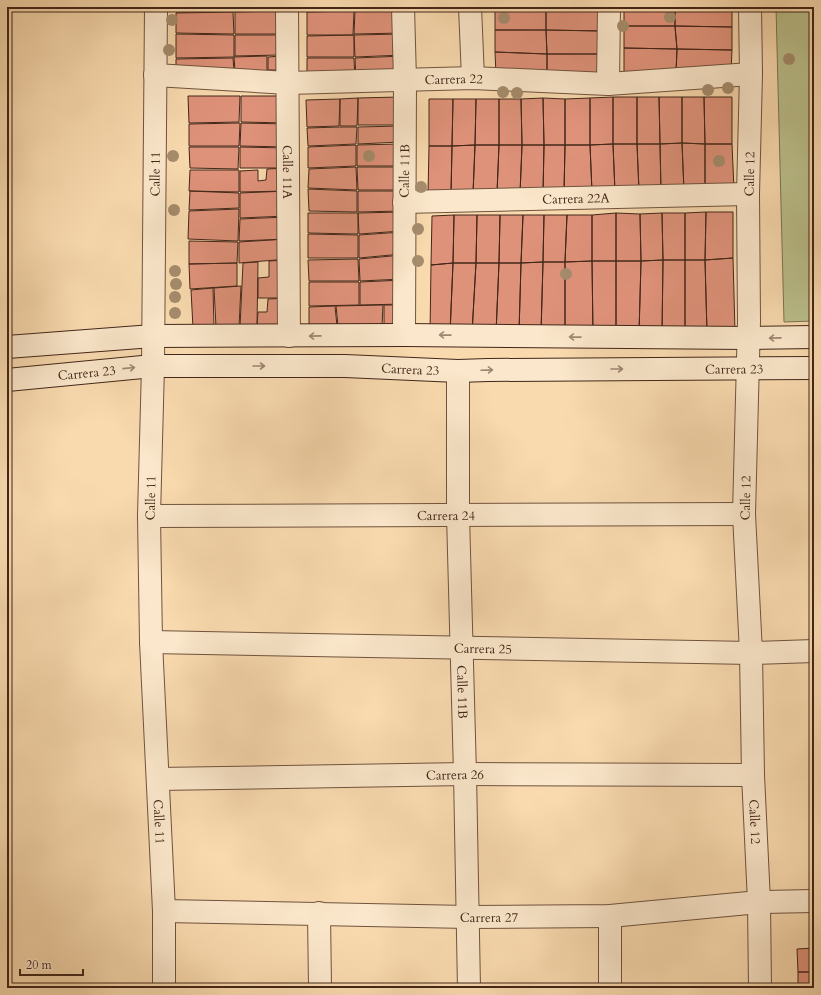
<svg xmlns="http://www.w3.org/2000/svg" width="821" height="995" font-family="Cardo,serif">
	<style>
		.green { fill: #bbc08c; stroke: #7e7352 }
		.building { fill: #df927a; stroke: #422618 }
		.lines { fill: none; stroke-linecap: round; stroke-linejoin: round }
		.minor-casing { stroke: #70533e; stroke-width: 24 }
		.tertiary-casing { stroke: #70533e; stroke-width: 24 }
		.secondary-casing { stroke: #422618; stroke-width: 24 }
		.minor { stroke: #fbe7cb; stroke-width: 22 }
		.tertiary { stroke: #fbe7cb; stroke-width: 22 }
		.secondary { stroke: #fbe7cb; stroke-width: 22 }
		.tree { fill: #a58c6c }
		.oneway { stroke: #9e8672 }
		.labels { text-anchor: middle; stroke-width: 3.5; stroke-linejoin: round; paint-order: stroke }
		.street-label { font-size: 13px; fill: #422618; stroke: #fbe7cb }
	</style>
	<rect width="100%" height="100%" fill="#f9daaf"/>
	<filter id="stains"><feTurbulence type="fractalNoise" baseFrequency=".005" numOctaves="4"/><feColorMatrix values="0 0 0 0 .2 0 0 0 0 .09 0 0 0 0 .02 0 0 0 .5 -.17"/></filter>
	<radialGradient id="worn" r=".72"><stop offset=".6" stop-color="#630" stop-opacity="0"/><stop offset="1" stop-color="#630" stop-opacity=".3"/></radialGradient>
	<path class="green" d="M776 7H814V321L784 322Z"/>
	<path class="building" d="M176 7H233V11L176 12Z
		M234 7H279L280 10 234 11Z
		M307 7H354V10L307 11Z
		M355 7H400V9L355 10Z
		M495 7H546V30H495Z
		M546 7H603L602 31 546 30Z
		M624 7H675V26H624Z
		M675 7H732V27L675 26Z
		M400 10 402 33 354 34 355 11Z
		M280 11 281 34H235V12Z
		M354 11 353 35H307V12Z
		M233 12 234 34 176 33V13Z
		M624 26H675L677 49 624 48Z
		M675 26 732 27V50L677 49Z
		M495 30H546L547 54 495 52Z
		M546 30 602 31 603 54H547Z
		M176 34 234 35V57L176 58Z
		M402 34 403 55 355 57 354 35Z
		M235 35H281V55L235 56Z
		M354 35V57H307V36Z
		M624 48 677 49 676 73 624 72Z
		M677 49 732 50 731 73H676Z
		M495 52 547 54V75H496Z
		M547 54H603V76L547 75Z
		M267 56V71H235L234 57Z
		M281 56V70H268V57Z
		M403 56V77L356 79 355 58Z
		M233 58 234 70 176 73V59Z
		M307 58H354L355 80 307 82Z
		M188 96H240L239 122 189 123Z
		M241 96H288L287 123 241 122Z
		M399 97 400 125H358V98Z
		M613 97H637V144H613Z
		M613 97V144L590 145V98Z
		M637 97H659L660 144H637Z
		M659 97H682V143L660 144Z
		M682 97H704L705 144 682 143Z
		M704 97H732V144H705Z
		M358 98 357 126H340V99Z
		M543 98 565 99V145H544Z
		M543 98 544 145H522L521 99Z
		M590 98V145H565V99Z
		M340 99 339 126 307 127 306 100Z
		M429 99H453L452 146H429Z
		M453 99H476L475 145 452 146Z
		M476 99H499V145H475Z
		M499 99H521L522 145H499Z
		M240 123 239 146H189V124Z
		M241 123 287 124V147L240 146Z
		M400 126V142L358 144V127Z
		M340 127H357L356 144 308 146 307 128Z
		M682 143 705 144V189L684 191Z
		M682 143 684 191H661L660 144Z
		M400 144 401 166H357V145Z
		M613 144H637L639 191 615 192Z
		M613 144 615 192H592L590 145Z
		M637 144H660L661 191H639Z
		M705 144H732L734 189H705Z
		M356 145V166L308 168V147Z
		M475 145H499L497 193 473 194Z
		M475 145 473 194H451L452 146Z
		M499 145H522L520 194 497 193Z
		M522 145H544L543 194H520Z
		M544 145H565L564 193 543 194Z
		M565 145H590L592 192 564 193Z
		M429 146H452L451 194H428Z
		M189 147H239L238 169 190 168Z
		M240 147 287 148V168H240Z
		M356 167 357 190 308 188 309 169Z
		M357 167H401V190H358Z
		M287 168 288 191 240 192V171L258 170V181L266 180 267 169Z
		M190 170H239V192L189 191Z
		M308 189 357 191V212L309 211Z
		M190 191 239 193V208L189 210Z
		M288 191 287 216 240 218V193Z
		M358 191H401L402 211 358 212Z
		M239 209 238 241 188 239 189 211Z
		M402 212V231L359 234 358 213Z
		M706 212H733V258L705 260Z
		M706 212 705 260H685V213Z
		M308 213H358V234L308 233Z
		M616 213 640 214 641 261H616Z
		M616 213V261H592V215Z
		M662 213H685V260H663Z
		M662 213 663 260 641 261 640 214Z
		M454 215H477L476 263H453Z
		M454 215 453 263 431 265 432 216Z
		M477 215H500L499 263H476Z
		M500 215H523L521 263H499Z
		M523 215H544L543 262 521 263Z
		M544 215H567L565 262H543Z
		M567 215H592V261L565 262Z
		M287 217V239L239 241 240 219Z
		M402 232V254L359 258V235Z
		M308 234 358 235V258H308Z
		M287 239 288 259 239 263V242Z
		M189 241 238 242 237 263 189 264Z
		M402 255 403 279 360 281 359 259Z
		M733 258 735 332 707 333 705 260Z
		M358 259 359 281H309L308 260Z
		M288 260V298H258V278L269 277V261Z
		M663 260H685V333L662 334Z
		M663 260 662 334H639L641 261Z
		M685 260H705L707 333H685Z
		M592 261H616V334L593 335Z
		M592 261 593 335 565 333V262Z
		M616 261H641L639 334H616Z
		M258 262 257 326 240 327 243 263Z
		M543 262H565V333H541Z
		M543 262 541 333H519L521 263Z
		M237 263V286L190 289 189 264Z
		M453 263H476L472 333H450Z
		M453 263 450 333 430 334 431 265Z
		M476 263H499L496 333H472Z
		M499 263H521L519 333H496Z
		M403 280V304L360 305V282Z
		M309 282H359V305L309 306Z
		M241 286 239 327H216L214 288Z
		M213 288 214 327 193 328 191 290Z
		M288 298V325L257 326 258 312H267L268 299Z
		M383 305 382 326H338L336 306Z
		M384 305H403V326H384Z
		M335 306 337 326 309 327V307Z
		M814 948V972H798L797 949Z
		M798 972H814V988H798Z"/>
	<g class="lines">
		<defs>
			<g id="minor">
				<path id="s1" d="M287 7 289 336"/>
				<path d="M403 7 405 80 404 335"/>
				<path d="M470 7 473 78"/>
				<path id="s2" d="M750 7 751 74 748 194 749 321 744 514 751 653 753 775 759 902 760 988"/>
				<path id="s3" d="M155 75 288 83 473 78 608 84 751 74"/>
				<path d="M608 84 609 7"/>
				<path id="s4" d="M404 202 748 194"/>
				<path id="s5" d="M153 366 149 516 151 642 164 911V988"/>
				<path id="s6" d="M458 371V515L465 774 469 988"/>
				<path id="s7" d="M149 516 744 514"/>
				<path id="s8" d="M151 642 751 653 814 651"/>
				<path id="s9" d="M158 779 465 774 753 775"/>
				<path id="s10" d="M164 911 468 917 610 916 759 902 814 901"/>
				<path d="M319 913 320 988"/>
				<path d="M610 916V988"/>
			</g>
			<g id="tertiary">
				<path id="s11" d="M153 366 156 7"/>
			</g>
			<g id="secondary">
				<path d="M7 347 153 336 404 335 748 338 814 337"/>
				<path id="s12" d="M7 380 153 366H345L458 371 488 370 814 368"/>
			</g>
		</defs>
		<use href="#minor" class="minor-casing"/>
		<use href="#tertiary" class="tertiary-casing"/>
		<use href="#secondary" class="secondary-casing"/>
		<use href="#minor" class="minor"/>
		<use href="#tertiary" class="tertiary"/>
		<use href="#secondary" class="secondary"/>
	</g>
	<g class="tree">
		<circle cx="670" cy="17" r="6"/>
		<circle cx="504" cy="18" r="6"/>
		<circle cx="172" cy="20" r="6"/>
		<circle cx="623" cy="26" r="6"/>
		<circle cx="169" cy="50" r="6"/>
		<circle cx="789" cy="59" r="6"/>
		<circle cx="728" cy="88" r="6"/>
		<circle cx="708" cy="90" r="6"/>
		<circle cx="503" cy="92" r="6"/>
		<circle cx="517" cy="93" r="6"/>
		<circle cx="173" cy="156" r="6"/>
		<circle cx="369" cy="156" r="6"/>
		<circle cx="719" cy="161" r="6"/>
		<circle cx="421" cy="187" r="6"/>
		<circle cx="174" cy="210" r="6"/>
		<circle cx="418" cy="229" r="6"/>
		<circle cx="418" cy="261" r="6"/>
		<circle cx="175" cy="271" r="6"/>
		<circle cx="566" cy="274" r="6"/>
		<circle cx="176" cy="284" r="6"/>
		<circle cx="175" cy="297" r="6"/>
		<circle cx="175" cy="313" r="6"/>
	</g>
	<defs><path id="oneway-shaft" d="M-6 0H5M1.5-3L5.5 0L1.5 3" fill="none" stroke-width="1.6" stroke-linecap="round" stroke-linejoin="round"/></defs>
	<g class="oneway">
		<use href="#oneway-shaft" transform="translate(445 335) rotate(-179)"/>
		<use href="#oneway-shaft" transform="translate(315 336) rotate(179)"/>
		<use href="#oneway-shaft" transform="translate(575 337) rotate(-179)"/>
		<use href="#oneway-shaft" transform="translate(775 338) rotate(179)"/>
		<use href="#oneway-shaft" transform="translate(259 366)"/>
		<use href="#oneway-shaft" transform="translate(129 368) rotate(-6)"/>
		<use href="#oneway-shaft" transform="translate(617 369)"/>
		<use href="#oneway-shaft" transform="translate(487 370) rotate(-2)"/>
	</g>
	<g class="labels">
		<g class="street-label">
			<text dy="5" stroke="none"><textPath href="#s3" startOffset="299">Carrera 22</textPath></text>
			<text transform="translate(404 171) rotate(-89)" y="5">Calle 11B</text>
			<text dy="5" stroke="none"><textPath href="#s1" startOffset="165">Calle 11A</textPath></text>
			<text dy="5" stroke="none"><textPath href="#s11" startOffset="192">Calle 11</textPath></text>
			<text transform="translate(749 174) rotate(-89)" y="5">Calle 12</text>
			<text dy="5" stroke="none"><textPath href="#s4" startOffset="172">Carrera 22A</textPath></text>
			<text dy="5" stroke="none"><textPath href="#s12" startOffset="404">Carrera 23</textPath></text>
			<text dy="5" stroke="none"><textPath href="#s12" startOffset="728">Carrera 23</textPath></text>
			<text dy="5" stroke="none"><textPath href="#s12" startOffset="80">Carrera 23</textPath></text>
			<text transform="translate(150 498) rotate(-89)" y="5">Calle 11</text>
			<text transform="translate(745 498) rotate(-89)" y="5">Calle 12</text>
			<text dy="5" stroke="none"><textPath href="#s7" startOffset="297">Carrera 24</textPath></text>
			<text dy="5" stroke="none"><textPath href="#s8" startOffset="332">Carrera 25</textPath></text>
			<text dy="5" stroke="none"><textPath href="#s6" startOffset="321">Calle 11B</textPath></text>
			<text dy="5" stroke="none"><textPath href="#s9" startOffset="297">Carrera 26</textPath></text>
			<text dy="5" stroke="none"><textPath href="#s5" startOffset="456">Calle 11</textPath></text>
			<text dy="5" stroke="none"><textPath href="#s2" startOffset="815">Calle 12</textPath></text>
			<text dy="5" stroke="none"><textPath href="#s10" startOffset="325">Carrera 27</textPath></text>
		</g>
	</g>
	<rect width="821" height="995" fill="none" stroke="#f9daaf" stroke-width="24"/>
	<rect x="8" y="8" width="805" height="979" fill="none" stroke="#422618" stroke-width="2"/>
	<rect x="12" y="12" width="797" height="971" fill="none" stroke="#422618"/>
	<path d="M20 969v6h63v-6" fill="none" stroke="#422618" stroke-width="2"/>
	<text x="26" y="969" font-size="12" fill="#422618" stroke="#fbe7cb" stroke-width="3" paint-order="stroke">20 m</text>
	<rect width="100%" height="100%" filter="url(#stains)"/>
	<rect width="100%" height="100%" fill="url(#worn)"/>
</svg>
